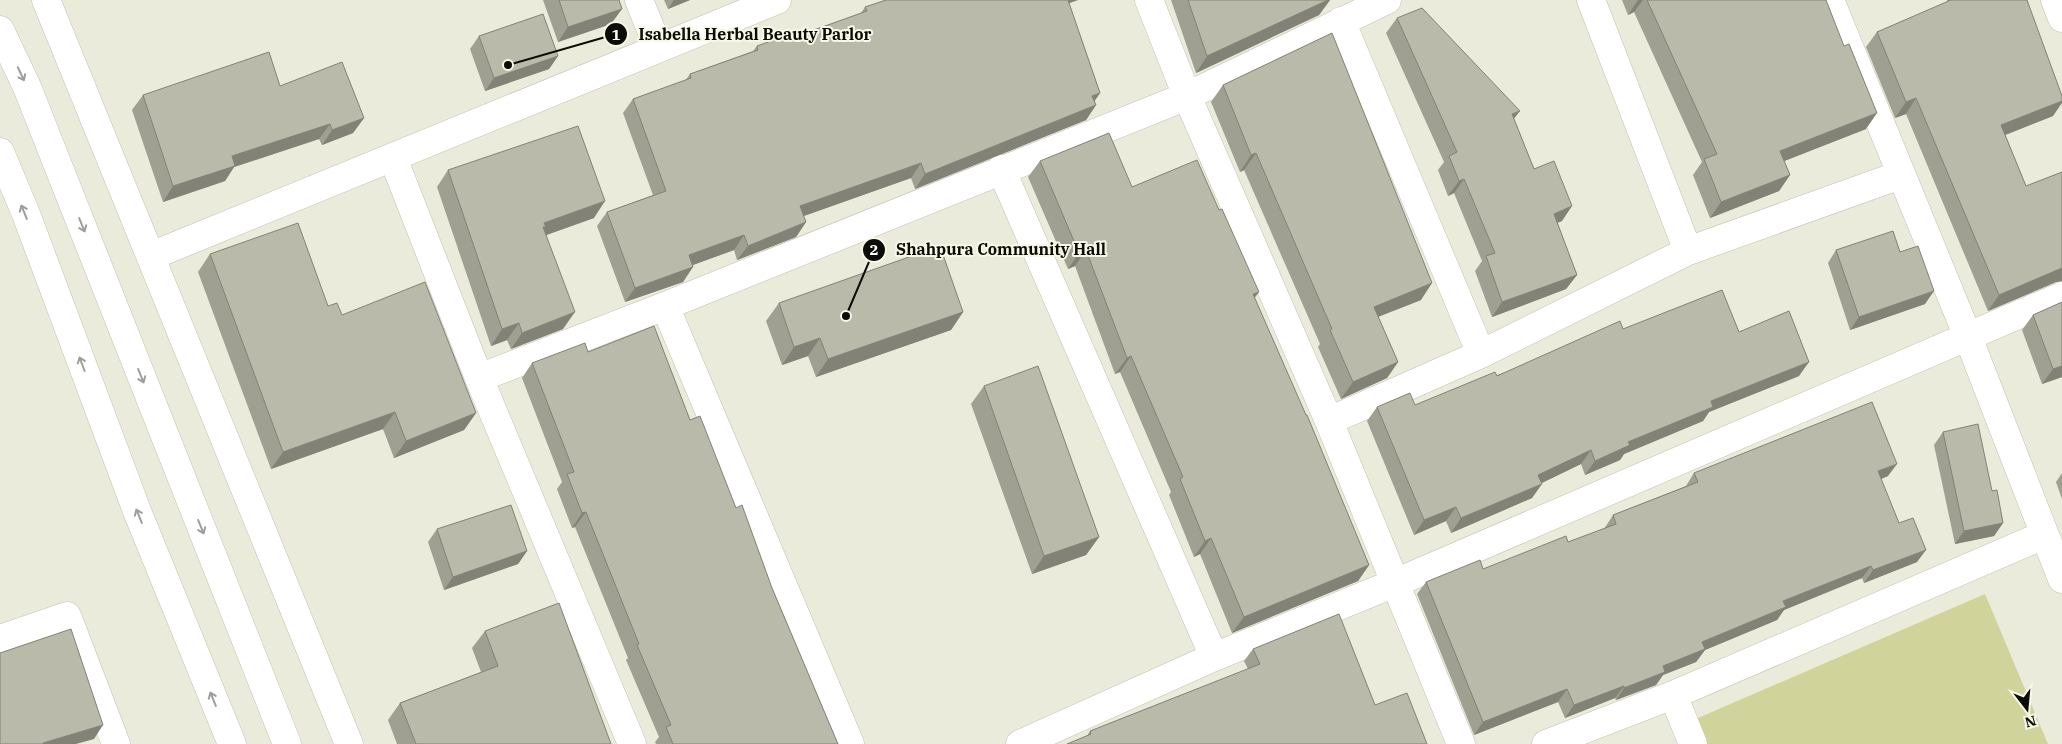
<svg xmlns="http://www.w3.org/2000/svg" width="2062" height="744" font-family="'IBM Plex Serif',serif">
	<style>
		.green { fill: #d0d39a }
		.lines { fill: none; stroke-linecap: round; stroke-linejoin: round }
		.minor-casing { stroke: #c1c2b2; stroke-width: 29 }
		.minor { stroke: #fff; stroke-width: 28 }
		.wall { fill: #9fa091 }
		.shaded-wall { fill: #828276 }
		.building { fill: #b9baa9; stroke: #828276 }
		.oneway { stroke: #9e9e9c }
		.leader { fill: none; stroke: #0c0c07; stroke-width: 2 }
		.callout-dot { fill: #0c0c07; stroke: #f7f8e7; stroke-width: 2 }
		.mark-label { font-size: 15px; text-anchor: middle; font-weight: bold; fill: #fff }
		.callout-label { font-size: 16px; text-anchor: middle; font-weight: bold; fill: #0c0c07; stroke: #f7f8e7; stroke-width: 4; stroke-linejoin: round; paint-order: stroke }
	</style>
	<rect width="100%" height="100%" fill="#eaebda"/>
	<path class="green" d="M1985 594 2048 744H1707L1698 718Z"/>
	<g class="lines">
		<defs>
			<path id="minor" d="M46 0 349 744
				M639 0 658 47
				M1149 0 1187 96 1329 421 1461 744
				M1591 0 1688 251
				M1830 0 1968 337 2062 579
				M2055 0 2062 18
				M1341 21 1481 354
				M0 30 27 87 287 744
				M0 152 26 214 137 511 232 744
				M393 158 479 378 632 744
				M1001 169 1214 657
				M151 256 777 0
				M665 306 850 744
				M479 378 665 306 1187 96 1387 0
				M1329 421 1481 354 1688 251 1900 175
				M0 639 67 616 116 744
				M1673 695 1693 744
				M1020 744 1214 657 1395 583 2062 296
				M1546 744 1673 695 2044 535"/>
		</defs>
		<use href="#minor" class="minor-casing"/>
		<use href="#minor" class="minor"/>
	</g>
	<path class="wall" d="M543 0H619L611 24 558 42Z
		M664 0H690L668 9Z
		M886 0H1078L1069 3 1100 93 1094 101 1096 105 1086 120 915 189 911 178 803 216 806 222 796 237 737 260 734 250 693 265 683 282 625 302 597 226 607 212 653 195 623 113 633 99 685 81 690 74 753 51 757 46 797 36 861 13 865 7Z
		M1171 0H1330L1319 15 1196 73Z
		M1622 0H1826L1866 129 1784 161 1790 175 1779 191 1710 218 1693 175 1702 162 1634 12 1628 15Z
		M1947 0H2027L2053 116 2005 135 2026 186 2062 172V281L2056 282 1988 311 1906 114 1895 118 1866 47 1877 32 1947 2Z
		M1397 18 1514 119 1534 169 1562 221 1557 223 1577 275 1566 289 1492 317 1475 271 1482 261 1454 193 1448 196 1438 170 1444 162 1386 33Z
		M479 36 558 56 549 69 485 91 470 49Z
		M1223 85 1421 300 1378 317 1398 362 1387 378 1341 399 1318 347 1320 344 1244 170 1240 172 1211 102Z
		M280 86 364 118 353 133 322 145 319 139 234 167 225 181 163 202 132 110 143 95Z
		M1040 161 1132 187 1254 298 1369 565 1358 581 1232 633 1200 554 1194 557 1169 495 1171 492 1120 372 1115 374 1075 266 1068 269 1028 177Z
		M448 170 594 218 546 235 563 329 511 349 507 340 491 346 437 187Z
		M1836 250 1900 252 1925 304 1850 330 1828 263Z
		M210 254 328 306 342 315 476 413 464 430 394 458 383 429 271 469 198 272Z
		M2062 302V377L2042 384 2022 330 2033 315Z
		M779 303 963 312 951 330 816 377 808 356 782 365 766 321Z
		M1623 329 1739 332 1799 376 1709 412 1703 421 1624 454 1620 460 1585 475 1581 464 1542 483 1532 498 1451 533 1446 521 1414 535 1367 421 1377 407 1415 405Z
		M588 352 690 420 736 508 772 588 838 744H656L655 742 659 737 626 660 628 658 575 527 572 528 557 489 562 482 522 378 532 363Z
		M984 386 1099 537 1086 555 1032 574 971 404Z
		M1943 432 1992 491 2003 523 1994 536 1955 544 1934 445Z
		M1694 473 1888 476 1881 479 1899 523 1917 562 1864 583 1862 578 1784 610 1777 620 1705 650 1696 662 1663 675 1656 685 1616 700 1615 698 1565 718 1558 702 1474 735 1417 594 1426 582 1483 569 1568 542 1604 529 1613 515 1686 486Z
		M2062 473V499L2056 482Z
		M437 529 527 551 518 564 444 590 428 542Z
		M485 631 611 744H397L388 720 400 703 481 672 472 648Z
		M1253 649 1375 705 1087 736 1090 731 1248 669 1244 661Z"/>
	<path class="shaded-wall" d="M674 0H690L668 9Z
		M1061 0H1078L1055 8Z
		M1328 0H1330L1319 15 1196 73 1207 56Z
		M1638 0H1643L1634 12 1628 15Z
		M622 9 611 24 558 42 568 27Z
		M558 56 549 69 485 91 494 78Z
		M1100 93 1090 108 1092 96Z
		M1916 98 1906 114 1895 118 1906 102Z
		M2062 101V103L2053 116 1990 141 2001 125Z
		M1096 105 1086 120 915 189 925 174Z
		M1520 111 1509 125 1512 114Z
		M1877 113 1866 129 1769 167 1780 151Z
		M364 118 353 133 322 145 332 130Z
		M330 124 319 139 234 167 225 181 163 202 173 186 232 156Z
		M1256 153 1244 170 1240 172 1251 155Z
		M921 163 911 178 790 221 800 206Z
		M1790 175 1779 191 1710 218 1721 202Z
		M1464 179 1454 193 1448 196 1459 181Z
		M605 201 594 218 538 238 544 223Z
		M1572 206 1562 221 1544 228 1554 214Z
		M806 222 796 237 737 260 748 246Z
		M744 235 734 250 679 270 689 255Z
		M1086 250 1075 266 1068 269 1079 253Z
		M693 267 683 282 625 302 635 288Z
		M2062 268V281L2056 282 1988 311 1999 295Z
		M1577 275 1566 289 1492 317 1502 302Z
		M1432 283 1421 300 1362 323 1374 307Z
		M1934 291 1925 304 1850 330 1859 317Z
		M1259 292 1247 308 1253 294Z
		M575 312 563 329 511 349 522 333Z
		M963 312 951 330 816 377 828 359Z
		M519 323 507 340 491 346 502 329Z
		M820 338 808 356 782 365 794 347Z
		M1131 356 1120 372 1115 374 1127 358Z
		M1398 362 1387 378 1341 399 1353 382Z
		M1809 362 1799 376 1709 412 1703 421 1624 454 1620 460 1585 475 1595 461 1628 442 1711 401Z
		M2062 366V377L2042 384 2053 369Z
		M395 412 383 429 271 469 283 452Z
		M476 413 464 430 394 458 406 441Z
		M1591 450 1581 464 1529 489 1538 475Z
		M1897 464 1888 476 1869 484 1878 471Z
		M1542 484 1532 498 1451 533 1461 518Z
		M1456 507 1446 521 1414 535 1424 520Z
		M586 512 575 527 572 528 582 513Z
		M2003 523 1994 536 1955 544 1964 531Z
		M1099 537 1086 555 1032 574 1044 556Z
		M1211 538 1200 554 1194 557 1205 541Z
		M1926 550 1917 562 1864 583 1873 570Z
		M527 551 518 564 444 590 453 577Z
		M1369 565 1358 581 1232 633 1244 617Z
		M1871 566 1862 578 1784 610 1777 620 1705 650 1696 662 1663 675 1656 685 1616 700 1624 688 1663 666 1702 642 1783 601Z
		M1624 686 1615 698 1565 718 1574 705Z
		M1567 689 1558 702 1474 735 1483 722Z
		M103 725 94 739 76 744H43V743Z"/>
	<path class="building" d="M559 0H619L622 9 568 27Z
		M886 0H1068L1100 93 1092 96 1096 105 925 174 921 163 800 206 806 222 748 246 744 235 689 255 693 267 635 288 607 212 666 191 633 99 691 78 690 74 758 50 757 46 796 32 797 36 867 11 865 7Z
		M1188 0H1328L1207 56Z
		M1647 0H1826L1844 46 1849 44 1877 113 1780 151 1790 175 1721 202 1704 159 1717 154Z
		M1951 0H2027L2062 96V101L2001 125 2026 186 2062 172V268L1999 295 1916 98 1906 102 1877 32Z
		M1422 8 1520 111 1512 114 1534 169 1554 161 1572 206 1554 214 1577 275 1502 302 1486 256 1495 253 1464 179 1459 181 1449 156 1457 152 1397 18Z
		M543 14 558 56 494 78 479 36Z
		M1332 33 1432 283 1374 307 1398 362 1353 382 1330 330 1332 329 1256 153 1251 155 1223 85Z
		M269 52 280 86 342 62 364 118 332 130 330 124 232 156 235 166 173 186 143 95Z
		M578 126 605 201 544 223 546 227H543L575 312 522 333 519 323 502 329 448 170Z
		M1109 133 1132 187 1197 160 1219 210 1222 209 1259 292 1253 294 1306 415H1307L1369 565 1244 617 1211 538 1205 541 1180 479 1183 477 1131 356 1127 358 1086 250 1079 253 1040 161Z
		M298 223 328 306 337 303 342 315 425 282 476 413 406 441 395 412 283 452 210 254Z
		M1893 231 1900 252 1918 246 1934 291 1859 317 1836 250Z
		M940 246 963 312 828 359 820 338 794 347 779 303Z
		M1722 290 1739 332 1789 311 1809 362 1711 401 1713 407 1628 442 1630 445 1595 461 1591 450 1538 475 1542 484 1461 518 1456 507 1424 520 1377 407 1410 393 1415 405 1495 372 1497 376 1620 321 1623 329Z
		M2062 302V366L2053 369 2033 315Z
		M654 326 690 420 700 416 736 508 742 505 772 588 838 744H673L666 727 671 725 637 645 639 644 586 512 582 513 567 474 574 472 532 363 585 343 588 352Z
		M1038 366 1099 537 1044 556 984 386Z
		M1872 402 1897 464 1878 471 1899 523 1913 518 1926 550 1873 570 1871 566 1783 601 1786 607 1702 642 1705 649 1663 666 1665 672 1624 688V686L1574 705 1567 689 1483 722 1426 582 1480 560 1483 569 1566 536 1568 542 1616 524 1613 515 1698 482 1694 473Z
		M1978 424 1992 491 1997 490 2003 523 1964 531 1943 432Z
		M511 505 527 551 453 577 437 529Z
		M559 603 611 744H416L400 703 498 666 485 631Z
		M1339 614 1375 705 1407 693 1427 744H1067L1091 734 1090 731 1260 664 1253 649Z
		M71 629 103 725 43 743 44 744H0V653Z"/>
	<defs><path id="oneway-shaft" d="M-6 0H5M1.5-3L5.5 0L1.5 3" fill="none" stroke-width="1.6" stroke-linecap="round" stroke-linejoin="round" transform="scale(1.25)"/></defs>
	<g class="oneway">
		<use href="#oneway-shaft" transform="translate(21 74) rotate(65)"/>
		<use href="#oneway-shaft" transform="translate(24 212) rotate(-112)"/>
		<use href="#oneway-shaft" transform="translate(82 225) rotate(68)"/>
		<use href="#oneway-shaft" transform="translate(82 364) rotate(-111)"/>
		<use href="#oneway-shaft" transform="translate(141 376) rotate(68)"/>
		<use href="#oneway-shaft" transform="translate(139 516) rotate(-112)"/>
		<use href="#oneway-shaft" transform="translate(201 527) rotate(68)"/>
		<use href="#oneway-shaft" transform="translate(213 699) rotate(-112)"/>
	</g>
	<path class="leader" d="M508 65L616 34M846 316L874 250"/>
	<g class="callout-dot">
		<circle cx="508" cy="65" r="5"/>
		<circle cx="846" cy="316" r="5"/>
		<circle cx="616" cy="34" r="12"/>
		<circle cx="874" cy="250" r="12"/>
	</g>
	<g class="mark-label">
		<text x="616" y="40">1</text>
		<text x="874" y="255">2</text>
	</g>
	<g class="callout-label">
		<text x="755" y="40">Isabella Herbal Beauty Parlor</text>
		<text x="1001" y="255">Shahpura Community Hall</text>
	</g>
	<g transform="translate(2027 709) rotate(164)" stroke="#f7f8e7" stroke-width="4" paint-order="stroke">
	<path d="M0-4L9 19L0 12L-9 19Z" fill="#0c0c07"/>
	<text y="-8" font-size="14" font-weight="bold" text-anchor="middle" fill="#0c0c07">N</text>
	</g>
</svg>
